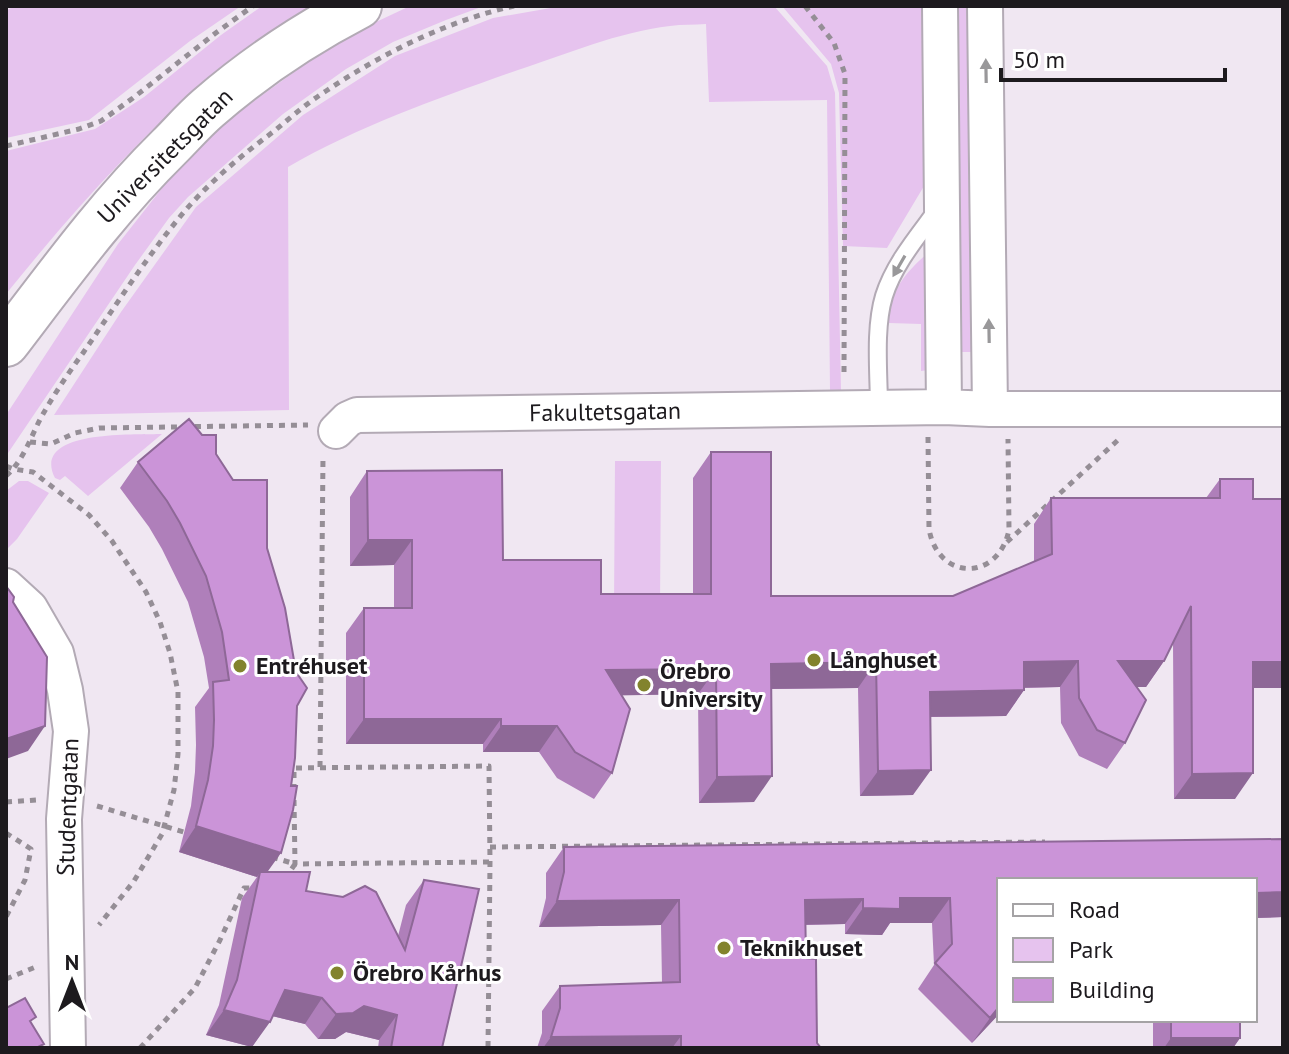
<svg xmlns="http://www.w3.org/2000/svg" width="1289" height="1054" font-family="'PT Sans',sans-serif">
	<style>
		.green { fill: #e6c3ee }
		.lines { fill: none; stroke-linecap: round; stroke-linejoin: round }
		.lane-casing { stroke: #b3aab5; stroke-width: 20 }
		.street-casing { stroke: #b3aab5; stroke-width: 38 }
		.secondary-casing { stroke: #b3aab5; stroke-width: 48 }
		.path { stroke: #958e96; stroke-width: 5; stroke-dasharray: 6 6; stroke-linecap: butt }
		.lane { stroke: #fff; stroke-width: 16 }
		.street { stroke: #fff; stroke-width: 34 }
		.secondary { stroke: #fff; stroke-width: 44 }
		.wall { fill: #af7fba }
		.shaded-wall { fill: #8e6897 }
		.building { fill: #cb94d8; stroke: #8e6897; stroke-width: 2 }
		.oneway { fill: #99989a }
		.poi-dot { fill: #82832d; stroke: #fff; stroke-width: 3 }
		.labels { text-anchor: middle; stroke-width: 6; stroke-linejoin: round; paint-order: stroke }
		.street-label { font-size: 24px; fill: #1d1a1e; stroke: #fff }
		.poi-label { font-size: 24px; font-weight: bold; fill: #1d1a1e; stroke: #fff; text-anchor: start }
	</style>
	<rect width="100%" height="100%" fill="#f0e7f2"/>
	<path class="green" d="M14 6H241L190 41 89 120 6 138V11Z
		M262 6H310C278 28 245 49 216 73 137 138 70 215 6 294V151L95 129 144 97 221 35Z
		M410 6H484L446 20 393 42 346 69 283 114 188 197 169 218 135 265 6 456V415L118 244 174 173 208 138 240 111 315 57 359 30Z
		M562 6H774L827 66 835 93 841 391 830 390 827 100 709 102 706 24C694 25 682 24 670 26 618 32 567 54 518 70 439 98 361 125 288 167L289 410 54 415 121 312 196 207 303 115 395 56 493 18Z
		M782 6H923L928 12 930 176 887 248 843 246 839 93 831 64Z
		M958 7H976L977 352H958Z
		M938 244 929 370 921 371V324L889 323C890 284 911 268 938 244Z
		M162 434 88 496 65 476 60 480 55 478C30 429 136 435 162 434Z
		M615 461H661L660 608H614Z
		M19 481H28L49 493 17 539 6 550V491Z"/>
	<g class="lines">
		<defs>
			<path id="lane" d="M879 409C879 374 874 329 884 296 894 264 918 236 937 210"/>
			<path id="street" d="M940 6 944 407
				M985 6 990 409
				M336 431 348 419 357 415 944 407 990 409H1283
				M6 586 30 608 56 653 65 690 71 731 64 819 68 1048"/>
			<path id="secondary" d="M6 344C58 276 108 207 169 147 182 134 194 120 208 108 254 68 305 34 359 6"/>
		</defs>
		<use href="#lane" class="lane-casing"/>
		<use href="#street" class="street-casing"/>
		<use href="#secondary" class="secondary-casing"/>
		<path class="path" d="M805 6 834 43 845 74 844 377
			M6 146 79 129 101 121 133 98 217 32 253 6
			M928 437 929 529C938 581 998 582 1009 530L1008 439
			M30 442 51 444 75 433 99 428 308 425
			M6 466 13 469 33 472 89 515 112 541 146 592 160 622 170 653 178 692V754L174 790 162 834 134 881 99 925
			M6 476C25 459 31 435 43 414 55 393 69 372 83 353 114 308 144 261 179 218 205 186 239 157 273 132 290 118 307 103 326 91 383 53 447 21 514 6
			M1007 542 1118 440
			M320 767 323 457
			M294 790V768L489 766 490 862 488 1048
			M294 800 295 864 490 862
			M6 802 36 800
			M97 806 184 832
			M6 833 31 849 25 880 6 917
			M490 847 1045 842
			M272 857 295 864 287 876
			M6 979 38 966
			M140 1048 195 988 220 940 244 888H254"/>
		<use href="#lane" class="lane"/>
		<use href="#street" class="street"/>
		<use href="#secondary" class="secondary"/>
	</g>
	<path class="wall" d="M711 452 771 596H953L1034 562V524L1051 498H1206L1220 479 1253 499H1283V688H1253L1235 799H1174L1173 643 1164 661 1146 687H1136L1125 743 1107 769 1079 756 1061 723 1060 687 1024 688V690L1006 716 930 717 913 795 860 796 858 688 771 689 754 802 699 803 698 694 622 695 612 773 594 799 557 778 539 752H483V744H346V633L364 608H394V565L350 566V497L367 471 503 560 601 594H693V478Z
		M216 454 267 548 297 706 267 872 398 936 406 905 424 880 442 1048H378L379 1040 346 1032 335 1039H318L305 1024 272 1016 252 1047 206 1035 219 1005 242 898 257 877 179 852 191 806 195 772 196 745 195 707 209 688 204 657 188 602 162 549 149 527 120 488 138 462Z
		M1283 839V917L1255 918V880H999V1014L972 1043 918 989 934 965 932 923H890L882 935 845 934V924L805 925 806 958 817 1043 821 1048H537L542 1033V1011L560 986 662 983 661 925 539 927 546 898V873L564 847Z
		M1153 1020H1240V1038L1233 1048H1153Z"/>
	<path class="shaded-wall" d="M368 540H412L394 565 350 566Z
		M1078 661 1060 687 1006 688 1024 662Z
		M1118 661H1164L1146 687H1100Z
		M876 662 858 688 753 689 771 664Z
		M1253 662H1283V688H1235Z
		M716 669 698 694 588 696 606 670Z
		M1024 690 1006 716 912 717 930 692Z
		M364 719H501L483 744H346Z
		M45 726 28 751 6 759V739Z
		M501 726H557L539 752H483Z
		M931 770 913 795 860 796 878 771Z
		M1253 773 1235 799H1174L1192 774Z
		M772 776 754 802 699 803 717 777Z
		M196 826 281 853 263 878 260 872 257 877 179 852Z
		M1283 892V917L1255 918V893Z
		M900 898H950L932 923H890L882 935 845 934 863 908Z
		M863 899 845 924 787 925 805 900Z
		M679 900 661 925 539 927 557 901Z
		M285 990 322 998 305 1024 268 1015Z
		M364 1006 397 1015 379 1040 346 1032 335 1039H318L336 1014Z
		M999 1007V1014L972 1043 990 1018Z
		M224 1010 270 1022 252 1047 206 1035Z
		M681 1036 672 1048H543L551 1037Z
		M1171 1038H1240L1233 1048H1164Z"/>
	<path class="building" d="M189 419 202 435H216V454L233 480H267V548L285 608 296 672 307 688 297 706 295 758 291 786H297L293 810 281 853 196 826 208 780 213 746 214 720 213 682 229 680 222 632 206 576 180 523 167 501 138 462Z
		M711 452H771V596H953L1052 554 1051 498H1220V479H1253V499H1283V662H1253V773L1192 774 1191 606 1164 661H1118L1146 700 1125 743 1097 730 1079 698 1078 661 1024 662V690L930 692 931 770 878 771 876 662 771 664 772 776 717 777 716 669 606 670 630 709 612 773 575 752 557 726H501V719H364V608H412V540H368L367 471 502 470 503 560H601V594H711Z
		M6 586 14 597 13 602 47 657 45 726 6 739Z
		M1283 839V892L1255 893V880H999V1007L990 1018 935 963 952 944 950 898H900V909L863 908V899L805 900 806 958 816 959 817 1043 821 1048H681V1036L551 1037 560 1008V986L680 982 679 900 557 901 564 872V847Z
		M260 872H310L306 891 343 897 365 886 376 892 405 950 424 880 479 889 442 1048H391L397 1015 364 1006 353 1013 336 1014 322 998 285 990 270 1022 224 1010 237 980Z
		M25 998 36 1017 30 1021 44 1044 36 1048H6V1008Z
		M1171 1020H1240V1038H1171Z"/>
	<defs><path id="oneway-solid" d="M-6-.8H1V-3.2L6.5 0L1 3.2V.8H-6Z" transform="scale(2)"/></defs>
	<g class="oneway">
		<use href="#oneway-solid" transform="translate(986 71) rotate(-91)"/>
		<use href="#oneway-solid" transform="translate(899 266) rotate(120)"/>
		<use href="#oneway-solid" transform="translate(989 331) rotate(-91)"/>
	</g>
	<g class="poi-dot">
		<circle cx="814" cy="660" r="8"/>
		<circle cx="240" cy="666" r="8"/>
		<circle cx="644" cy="685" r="8"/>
		<circle cx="724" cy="948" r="8"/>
		<circle cx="337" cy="973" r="8"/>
	</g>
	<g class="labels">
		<g class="street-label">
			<text transform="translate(165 156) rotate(-45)" y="8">Universitetsgatan</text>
			<text transform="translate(605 412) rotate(-1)" y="8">Fakultetsgatan</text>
			<text transform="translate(68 807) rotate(-88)" y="8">Studentgatan</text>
		</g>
		<g class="poi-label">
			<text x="830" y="668">Långhuset</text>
			<text x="256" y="674">Entréhuset</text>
			<text x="660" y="679">Örebro<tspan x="660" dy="28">University</tspan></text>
			<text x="740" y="956">Teknikhuset</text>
			<text x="353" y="981">Örebro Kårhus</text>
		</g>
	</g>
	<rect width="1289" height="1054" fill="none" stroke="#1d1a1e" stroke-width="16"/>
	<rect x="997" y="878" width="260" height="144" fill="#ffffff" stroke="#a5a3a5" stroke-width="2"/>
	<rect x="1013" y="904" width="40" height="12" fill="#ffffff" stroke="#a5a3a5" stroke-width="2"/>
	<text x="1069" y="918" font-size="24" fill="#1d1a1e">Road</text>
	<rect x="1013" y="938" width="40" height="24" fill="#e6c3ee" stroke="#a5a3a5" stroke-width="2"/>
	<text x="1069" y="958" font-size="24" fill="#1d1a1e">Park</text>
	<rect x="1013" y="978" width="40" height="24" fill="#cb94d8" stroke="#a5a3a5" stroke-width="2"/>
	<text x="1069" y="998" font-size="24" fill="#1d1a1e">Building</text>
	<g transform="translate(72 982)" stroke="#ffffff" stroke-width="6" paint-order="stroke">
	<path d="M0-6L14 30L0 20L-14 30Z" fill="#1d1a1e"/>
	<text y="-12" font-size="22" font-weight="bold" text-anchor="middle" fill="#1d1a1e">N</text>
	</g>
	<path d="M1001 68v12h224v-12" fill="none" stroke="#1d1a1e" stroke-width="4"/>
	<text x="1013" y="68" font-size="24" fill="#1d1a1e" stroke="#ffffff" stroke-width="6" paint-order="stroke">50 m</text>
</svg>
